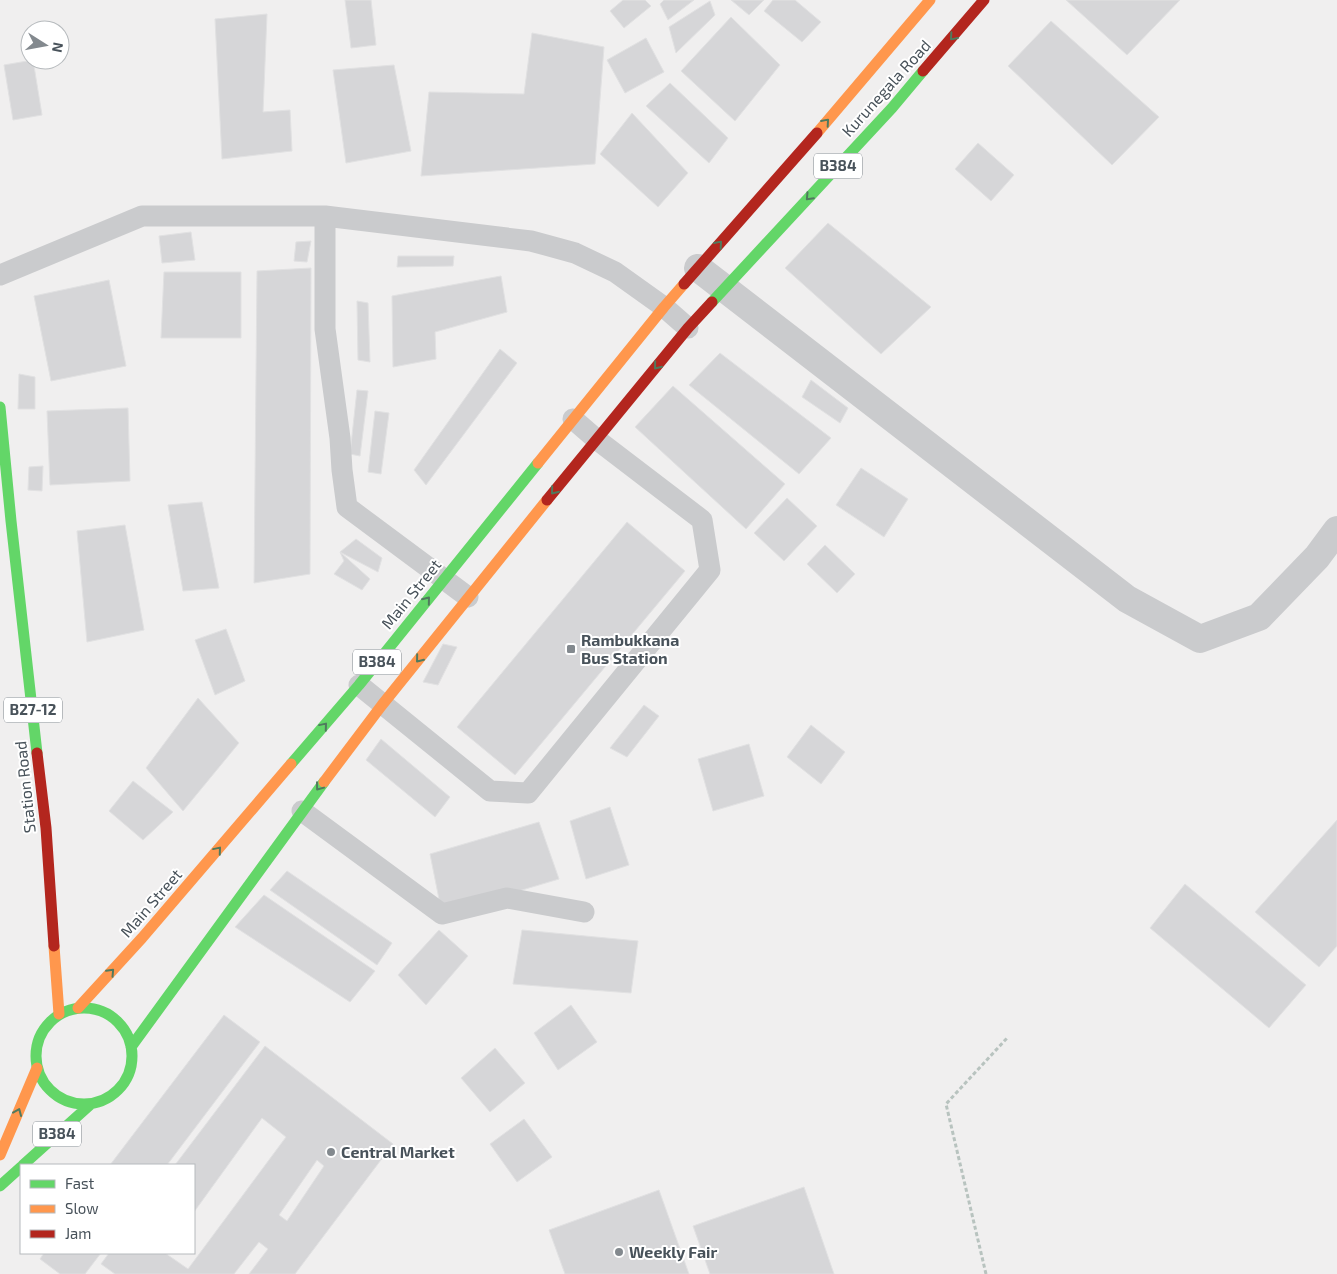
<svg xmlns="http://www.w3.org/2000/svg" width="1337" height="1274" font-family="'Exo 2',sans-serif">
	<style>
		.building { fill: #d6d6d8; stroke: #e1e1e2; fill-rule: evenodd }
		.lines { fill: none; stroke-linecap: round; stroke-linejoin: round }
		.path { stroke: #b8c3bf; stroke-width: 3; stroke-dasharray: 4 2.5; stroke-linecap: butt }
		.lane { stroke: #cacbcd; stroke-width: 21 }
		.street { stroke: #cacbcd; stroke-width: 28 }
		.fast { stroke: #63d668; stroke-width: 11 }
		.slow { stroke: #ff974d; stroke-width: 11 }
		.jam { stroke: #b3261e; stroke-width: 11 }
		.oneway { stroke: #507a5e }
		.poi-dot { fill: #83898e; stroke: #fff; stroke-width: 2 }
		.labels { text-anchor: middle; stroke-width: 4; stroke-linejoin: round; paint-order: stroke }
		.shield { fill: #fff; stroke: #7f868c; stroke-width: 1 }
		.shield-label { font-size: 15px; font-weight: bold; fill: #48525a }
		.street-label { font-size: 16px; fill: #48525a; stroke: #fff }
		.poi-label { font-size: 16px; font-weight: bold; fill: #48525a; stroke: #fff; text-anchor: start }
	</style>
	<rect width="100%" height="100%" fill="#f0efef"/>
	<path class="building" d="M345 0H371L376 45 351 48Z
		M623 0H645L651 6 624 28 610 11Z
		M664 0H694L668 20 660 4Z
		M731 0H764L749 15Z
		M773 0H795L821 22 802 42 764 11Z
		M1066 0H1180L1127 55Z
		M710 1 715 15 676 53 669 27Z
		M267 14 263 112 290 110 292 151 222 159 215 19Z
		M731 17 780 65 735 121 681 71Z
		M1051 21 1159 117 1112 165 1008 66Z
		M532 33 604 47 595 164 421 176 429 92 524 94Z
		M646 38 664 72 625 93 607 60Z
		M33 60 42 115 13 120 4 65Z
		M394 65 411 151 346 163 333 70Z
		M670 83 728 138 709 163 646 106Z
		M632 113 688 173 658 207 600 154Z
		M978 143 1014 175 991 201 955 169Z
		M828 223 931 307 881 354 785 268Z
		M191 232 195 260 162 263 159 236Z
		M311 241 307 262 294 261 296 242Z
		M398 256H454L453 266 397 267Z
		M311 268 310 574 254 583 257 271Z
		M164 272H241V338H161Z
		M501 276 507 312 435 332 436 359 393 367 392 296Z
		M109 280 126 366 51 381 34 296Z
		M357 301 368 303 370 362 358 360Z
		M500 349 517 363 426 485 414 470Z
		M720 353 831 438 799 474 689 385Z
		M19 374 35 377V409H18Z
		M811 380 848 408 840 423 802 397Z
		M673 386 785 484 746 529 635 427Z
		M357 390 368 391 360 456 350 454Z
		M128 408 130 481 50 485 47 411Z
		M375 411 389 413 381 474 368 472Z
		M43 466 42 491 28 490 29 467Z
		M861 468 908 499 884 537 836 505Z
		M787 498 817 526 784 561 754 533Z
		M202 502 219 588 183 591 168 505Z
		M627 522 685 571 515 775 457 727Z
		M125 525 144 630 87 642 77 531Z
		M356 539 382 558 378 572 340 552Z
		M825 545 855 574 837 593 807 564Z
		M340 552 370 579 362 590 334 574 344 561Z
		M226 629 245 681 215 695 195 640Z
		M443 644 457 647 438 685 423 682Z
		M198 698 239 743 183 811 146 768Z
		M644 705 659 716 627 757 610 748Z
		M811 725 845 752 821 784 787 757Z
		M381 739 450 797 435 817 366 760Z
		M749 744 764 796 713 811 698 759Z
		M133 781 173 812 143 840 109 811Z
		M610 807 629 865 586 879 570 821Z
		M1337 820V946L1319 967 1255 912Z
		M539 822 559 879 442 914 430 854Z
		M287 871 392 943 377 965 270 890Z
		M1185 884 1306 985 1269 1028 1150 928Z
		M264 895 375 971 350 1002 235 927Z
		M439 930 468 956 426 1005 398 975Z
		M522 930 638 941 631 993 513 984Z
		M571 1005 597 1042 558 1070 534 1033Z
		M224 1015 260 1042 167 1165H110Z
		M265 1046 393 1144 295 1274H249L268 1249 259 1242 234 1274H115L101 1264 109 1253H165L188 1269 286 1137 262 1118 194 1212V1165H175ZM317 1160 324 1166 287 1221 279 1215Z
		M495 1048 525 1083 490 1112 461 1078Z
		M524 1119 552 1157 517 1182 490 1144Z
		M804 1187 834 1274H710L693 1226Z
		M659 1190 689 1274H565L549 1230Z
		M44 1253H101L85 1274H60L40 1259Z"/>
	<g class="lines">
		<path class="path" d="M986 1274 946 1104 1008 1037"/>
		<path class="lane" d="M325 216V329L340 438 342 470 347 507 468 597
			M0 275 142 216H325L531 241 575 253 615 272 664 307 688 328
			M359 685 490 791 528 793 710 570 702 520 596 439 573 419
			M302 811 442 914 507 898 584 912"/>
		<path class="street" d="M698 268 1127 599 1200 639 1259 617 1317 557 1337 530"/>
		<path class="fast" d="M712 302 892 108 923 71
			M0 407 11 521 37 753
			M291 764 359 685 538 463
			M36 1056a48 48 0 1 1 96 0a48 48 0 1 1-96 0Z
			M131 1047 324 782
			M23 1165 91 1104
			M0 1186 21 1167"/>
		<path class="slow" d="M817 133 930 0
			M538 463 664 307 684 284
			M324 782 382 705 547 500
			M54 946 59 1014
			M78 1008 142 938 291 764
			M0 1155 37 1068"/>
		<path class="jam" d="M923 71 984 0
			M684 284 817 133
			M547 500 688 328 712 302
			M37 753 46 828 54 946"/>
	</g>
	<defs><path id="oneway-chevron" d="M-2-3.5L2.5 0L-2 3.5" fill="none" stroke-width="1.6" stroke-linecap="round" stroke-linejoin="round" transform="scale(1.25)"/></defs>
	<g class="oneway">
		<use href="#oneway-chevron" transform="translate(953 37) rotate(131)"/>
		<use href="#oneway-chevron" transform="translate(826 122) rotate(-49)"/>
		<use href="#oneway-chevron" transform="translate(809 197) rotate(133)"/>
		<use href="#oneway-chevron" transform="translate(719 244) rotate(-49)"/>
		<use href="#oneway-chevron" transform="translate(657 366) rotate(129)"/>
		<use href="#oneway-chevron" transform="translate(554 491) rotate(129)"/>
		<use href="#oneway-chevron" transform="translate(427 600) rotate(-51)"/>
		<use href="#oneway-chevron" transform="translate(419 659) rotate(129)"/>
		<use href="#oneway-chevron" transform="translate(324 726) rotate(-50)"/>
		<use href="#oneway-chevron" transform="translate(319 787) rotate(127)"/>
		<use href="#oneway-chevron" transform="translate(218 850) rotate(-50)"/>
		<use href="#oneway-chevron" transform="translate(111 972) rotate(-47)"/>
		<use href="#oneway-chevron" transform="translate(18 1112) rotate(-67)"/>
	</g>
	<g class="poi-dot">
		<rect x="566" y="644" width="10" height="10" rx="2.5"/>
		<circle cx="331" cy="1152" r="5"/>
		<circle cx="619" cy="1252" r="5"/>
	</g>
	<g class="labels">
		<g class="shield">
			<rect x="814" y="153.5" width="48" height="25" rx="4"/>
			<rect x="353" y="649.5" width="48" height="25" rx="4"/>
			<rect x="4" y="697.5" width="58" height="25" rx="4"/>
			<rect x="33" y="1121.5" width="48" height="25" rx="4"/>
		</g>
		<g class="shield-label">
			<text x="838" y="171">B384</text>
			<text x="377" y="667">B384</text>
			<text x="33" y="715">B27-12</text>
			<text x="57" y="1139">B384</text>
		</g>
		<g class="street-label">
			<text transform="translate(886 88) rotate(-48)" y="6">Kurunegala Road</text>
			<text transform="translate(411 594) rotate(-51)" y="6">Main Street</text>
			<text transform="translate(25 787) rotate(-96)" y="6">Station Road</text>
			<text transform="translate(151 903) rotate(-49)" y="6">Main Street</text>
		</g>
		<g class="poi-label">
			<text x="581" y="646">Rambukkana<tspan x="581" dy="18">Bus Station</tspan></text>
			<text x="341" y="1158">Central Market</text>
			<text x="629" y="1258">Weekly Fair</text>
		</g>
	</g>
	<rect x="20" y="1164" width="175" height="90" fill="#ffffff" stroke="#b6babd"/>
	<rect x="30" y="1180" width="25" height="8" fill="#63d668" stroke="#b6babd"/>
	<text x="65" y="1189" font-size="15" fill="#48525a">Fast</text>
	<rect x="30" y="1205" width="25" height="8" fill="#ff974d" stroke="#b6babd"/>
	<text x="65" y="1214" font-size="15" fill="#48525a">Slow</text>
	<rect x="30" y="1230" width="25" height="8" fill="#b3261e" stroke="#b6babd"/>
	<text x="65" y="1239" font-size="15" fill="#48525a">Jam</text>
	<g transform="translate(45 45) rotate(101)"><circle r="24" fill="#ffffff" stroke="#b6babd"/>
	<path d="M0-4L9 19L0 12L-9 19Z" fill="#83898e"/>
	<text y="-8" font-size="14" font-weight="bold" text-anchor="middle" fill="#48525a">N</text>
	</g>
</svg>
